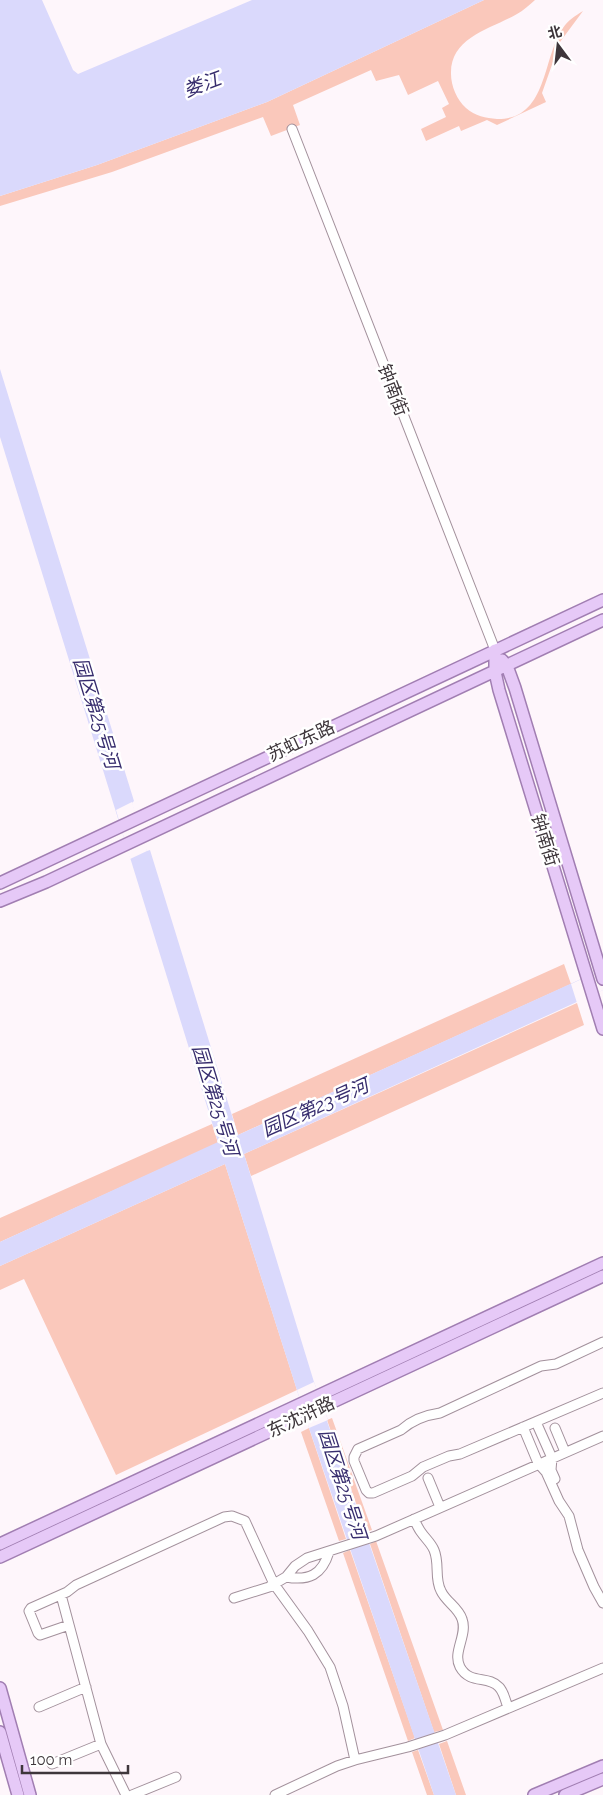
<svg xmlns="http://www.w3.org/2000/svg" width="603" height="1795" font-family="Raleway,'Noto Sans SC',sans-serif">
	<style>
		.green { fill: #fac8bb }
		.water { fill: #dad9fc }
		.pier { fill: #fef6fb }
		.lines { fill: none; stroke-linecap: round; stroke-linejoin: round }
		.minor-casing { stroke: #a3919c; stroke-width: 11 }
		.major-casing { stroke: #a17eb2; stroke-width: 14 }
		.minor { stroke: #fff; stroke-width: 9 }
		.major { stroke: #e6c9f7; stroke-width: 11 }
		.labels { text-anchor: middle; stroke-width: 5; stroke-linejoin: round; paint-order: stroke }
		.street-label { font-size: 18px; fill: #3e363b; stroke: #fff }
		.water-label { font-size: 19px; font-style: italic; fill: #372d6e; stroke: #fff }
	</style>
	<rect width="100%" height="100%" fill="#fef6fb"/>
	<path class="green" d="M484 0H535C529 5 523 11 517 14 491 29 450 37 451 74 451 86 457 100 466 108 475 116 486 118 497 119 548 120 542 58 563 28 568 20 575 16 583 11L560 42 542 93 546 102 497 125 487 120 461 131 459 126 426 141 421 129 446 117 442 108 449 104 438 81 408 95 399 75 376 81 371 70 293 105 300 125 271 136 263 117 112 172 0 206V196L97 165 267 102Z
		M564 964 571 984 238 1135 232 1114Z
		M577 1003 584 1025 251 1176 244 1154Z
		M212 1124 218 1143 0 1242V1218Z
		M225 1164 297 1390 116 1475 24 1279 0 1290V1266Z
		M332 1418 372 1530 366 1532 327 1420Z
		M309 1428 346 1539 339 1541 301 1432Z
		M376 1541 443 1730 434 1732 370 1544Z
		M350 1550 415 1738 408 1741 343 1553Z
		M447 1741 466 1795H456L439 1744Z
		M418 1750 434 1795H427L412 1752Z"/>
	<path class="water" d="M0 0H42L73 70 78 74 252 0H484L267 102 97 165 0 196Z
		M0 369 134 801 132 803 145 847 147 851 150 850 238 1135 603 969V990L244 1154 314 1382 328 1420 327 1421 456 1795H434L309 1428 225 1164 0 1266V1242L218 1142 0 437Z"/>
	<path class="pier" d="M132 802 147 851 130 859 116 810Z
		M603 969V990L577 1003 571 984Z
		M314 1382 328 1420 309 1428 297 1390Z"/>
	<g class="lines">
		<defs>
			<path id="minor" d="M292 129 495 650
				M603 1342 556 1364 541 1366 440 1413C426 1415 411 1421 401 1430L358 1449 354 1457V1461L366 1490 369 1493H373L412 1476 423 1467 449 1456 460 1454 603 1393
				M536 1422 552 1458 551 1470 555 1479
				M523 1427 538 1463 546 1472 559 1501 569 1516 578 1550 594 1587 603 1603
				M555 1428 565 1452
				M428 1478 440 1507
				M414 1519C416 1523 418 1528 421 1532 425 1538 431 1543 434 1550 440 1564 434 1578 441 1591 446 1602 458 1607 462 1619 468 1635 452 1652 460 1667 470 1685 488 1675 499 1687 504 1692 506 1702 508 1708
				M286 1577C309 1581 322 1575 329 1552
				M61 1595 101 1744 126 1795
				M234 1598 269 1587 286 1577 295 1566 307 1558 376 1536 603 1436
				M69 1625 40 1635 38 1633 29 1611 31 1608 67 1592 76 1585 224 1517 232 1516 245 1521 274 1584 308 1631 330 1667 343 1706 355 1760
				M39 1707 86 1687
				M52 1764 101 1744
				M132 1795 176 1777
				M275 1795 337 1766 355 1760 408 1747 445 1735 603 1668"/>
			<path id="major" d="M495 650V672L499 690 603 1029
				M502 660 507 666 515 688 603 979
				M0 883 603 600
				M0 901 46 882 603 620
				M0 1544 603 1263
				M0 1557 603 1276
				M0 1688 30 1795
				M0 1732 18 1795
				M534 1795 603 1766
				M565 1795 603 1779"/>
		</defs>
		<use href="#minor" class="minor-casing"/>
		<use href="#major" class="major-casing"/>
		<use href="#minor" class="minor"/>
		<use href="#major" class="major"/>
	</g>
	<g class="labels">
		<g class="street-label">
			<text transform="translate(393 390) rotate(69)" y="6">钟南街</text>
			<text transform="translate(301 741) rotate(-25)" y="6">苏虹东路</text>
			<text transform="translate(545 840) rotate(73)" y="6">钟南街</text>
			<text transform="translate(301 1417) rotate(-25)" y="6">东沈浒路</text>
		</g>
		<g class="water-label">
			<text transform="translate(202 84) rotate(-20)" y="7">娄江</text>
			<text transform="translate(97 713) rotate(73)" y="7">园区第25号河</text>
			<text transform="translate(216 1100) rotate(73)" y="7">园区第25号河</text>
			<text transform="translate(315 1107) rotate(-24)" y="7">园区第23号河</text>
			<text transform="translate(343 1484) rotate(72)" y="7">园区第25号河</text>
		</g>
	</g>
	<g transform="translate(558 45) rotate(345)" stroke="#ffffff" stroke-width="4" paint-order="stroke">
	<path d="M0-4L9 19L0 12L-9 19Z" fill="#3e363b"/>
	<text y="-8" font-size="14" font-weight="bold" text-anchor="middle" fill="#3e363b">北</text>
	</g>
	<path d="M22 1765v8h106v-8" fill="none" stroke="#3e363b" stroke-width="2.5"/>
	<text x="30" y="1765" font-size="15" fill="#3e363b" stroke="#ffffff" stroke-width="4" paint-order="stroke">100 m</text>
</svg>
